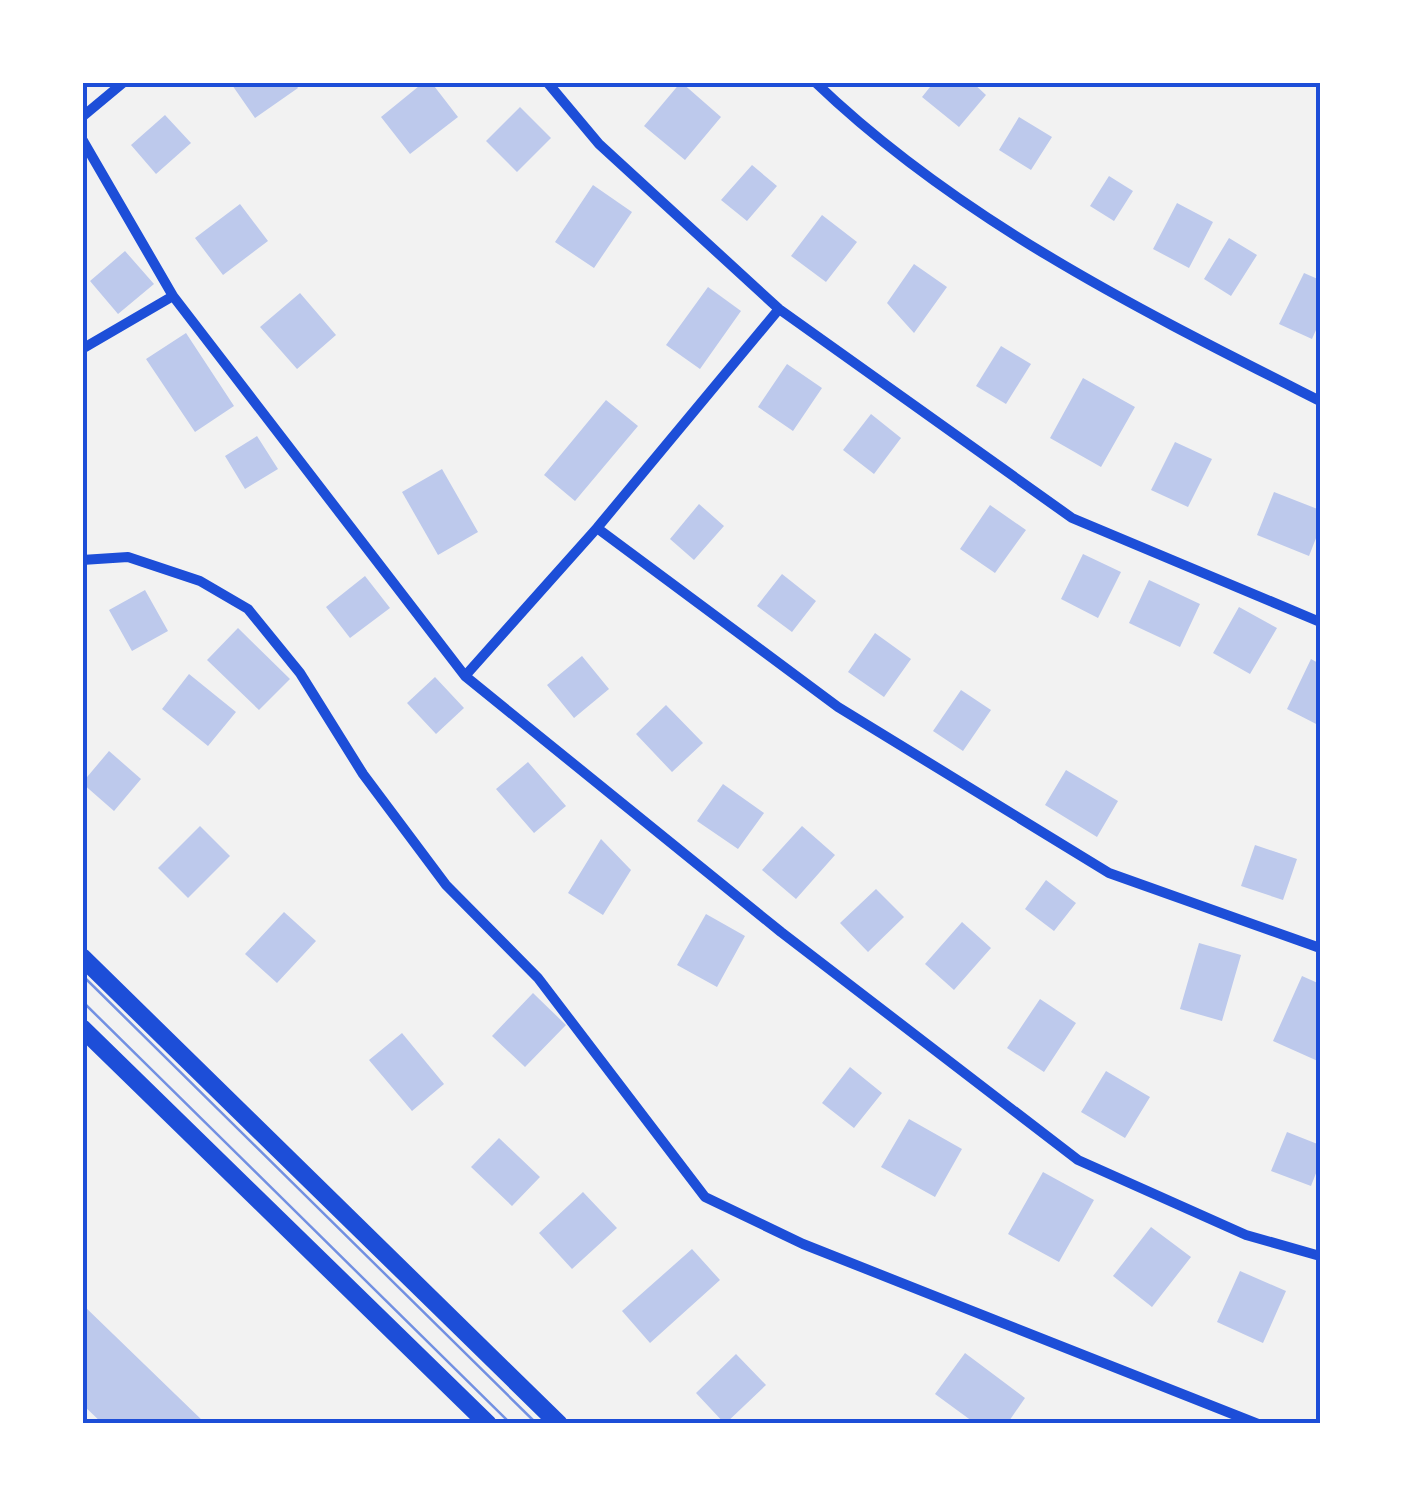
<svg xmlns="http://www.w3.org/2000/svg" width="1403" height="1506" font-family="'Fira Sans',sans-serif">
	<style>
		.building { fill: #bdc9ec }
		.lines { fill: none; stroke-linecap: round; stroke-linejoin: round }
		.minor { stroke: #1d4ed8; stroke-width: 10 }
		.tertiary { stroke: #1d4ed8; stroke-width: 18 }
		.tram { stroke: #7290e2; stroke-width: 2.5 }
		.neatline { fill: none; stroke: #1d4ed8; stroke-width: 4 }
	</style>
	<rect width="100%" height="100%" fill="#f2f2f2"/>
	<path class="building" d="M230 82H294L298 88 255 118Z
		M424 82H431L458 117 410 154 381 117Z
		M681 82 721 117 685 160 644 126Z
		M934 82H972L986 95 959 127 922 97Z
		M520 107 551 138 517 172 486 141Z
		M165 115 191 143 156 174 131 145Z
		M1019 117 1052 137 1031 170 999 150Z
		M752 165 777 186 747 221 721 200Z
		M1109 176 1133 191 1114 221 1090 206Z
		M593 185 632 212 594 268 555 242Z
		M1177 203 1213 222 1189 268 1153 249Z
		M240 204 268 241 223 275 195 238Z
		M822 215 857 242 826 282 791 256Z
		M1229 238 1257 255 1231 296 1204 279Z
		M125 251 154 284 118 314 90 281Z
		M914 264 947 287 914 333 887 303Z
		M1304 273 1320 280V321L1312 339 1279 324Z
		M708 287 741 311 700 369 666 345Z
		M300 293 336 335 297 369 260 327Z
		M186 333 234 406 195 432 146 359Z
		M1001 346 1031 364 1006 404 976 386Z
		M787 364 822 388 793 431 758 407Z
		M1083 378 1135 407 1101 467 1050 438Z
		M606 400 638 426 575 501 544 475Z
		M871 414 901 438 874 474 843 450Z
		M257 436 278 469 245 489 225 456Z
		M1175 442 1212 459 1188 507 1151 490Z
		M442 469 478 532 438 555 402 492Z
		M1274 492 1320 510V528L1309 556 1257 535Z
		M699 504 724 526 694 560 670 539Z
		M990 505 1026 530 995 573 960 549Z
		M1083 554 1121 572 1098 618 1061 599Z
		M782 574 816 601 792 632 757 606Z
		M365 576 390 608 350 638 326 607Z
		M1149 580 1200 604 1180 647 1129 623Z
		M145 590 168 631 132 651 109 610Z
		M1239 607 1277 628 1250 674 1213 653Z
		M238 628 290 679 259 710 207 660Z
		M875 633 911 659 884 697 848 672Z
		M582 656 609 689 574 718 547 685Z
		M1311 659 1320 664V726L1287 709Z
		M189 674 236 712 208 746 162 709Z
		M435 677 464 708 436 734 407 703Z
		M961 690 991 710 963 751 933 731Z
		M666 705 703 743 672 772 636 734Z
		M109 751 141 779 114 811 82 783Z
		M528 762 566 806 534 833 496 789Z
		M1066 770 1118 801 1097 837 1045 805Z
		M723 784 764 813 738 849 697 821Z
		M200 826 230 856 188 898 158 868Z
		M802 826 835 855 796 899 762 870Z
		M601 839 631 870 603 915 568 893Z
		M1255 845 1297 859 1283 900 1241 886Z
		M1046 880 1076 903 1054 931 1025 909Z
		M876 889 904 917 868 952 840 923Z
		M284 912 316 941 277 983 245 954Z
		M706 914 745 936 717 987 677 965Z
		M962 922 991 948 954 990 925 964Z
		M1199 943 1241 955 1222 1021 1180 1009Z
		M1302 976 1320 984V1062L1273 1041Z
		M533 993 566 1025 525 1067 492 1036Z
		M1040 999 1076 1023 1044 1072 1007 1048Z
		M402 1033 444 1084 412 1111 369 1060Z
		M850 1067 882 1093 854 1128 822 1103Z
		M1106 1071 1150 1097 1125 1138 1081 1112Z
		M909 1119 962 1149 935 1197 881 1167Z
		M1287 1132 1320 1145V1163L1311 1186 1271 1171Z
		M499 1138 540 1177 512 1206 471 1167Z
		M1043 1172 1094 1200 1059 1262 1008 1234Z
		M583 1192 617 1228 572 1269 539 1233Z
		M1151 1227 1191 1257 1152 1307 1113 1276Z
		M692 1249 720 1280 650 1343 622 1311Z
		M1240 1271 1286 1291 1263 1343 1217 1322Z
		M82 1304 206 1424H103L82 1404Z
		M965 1353 1025 1398 1007 1424H976L935 1394Z
		M736 1354 766 1385 725 1424 696 1393Z"/>
	<g class="lines">
		<path class="minor" d="M547 82 599 144 779 309 1072 518 1320 622
			M815 82C961 222 1142 311 1320 401
			M82 117 124 82
			M82 139 173 296 465 676 781 932 1078 1160 1246 1235 1320 1256
			M82 349 173 296
			M597 528 838 707 1109 873 1320 948
			M82 560 128 557 200 581 248 609 300 673 363 774 446 885 538 978 705 1197 803 1244 1258 1424
			M465 676 597 528 779 309"/>
		<path class="tertiary" d="M82 957 559 1424
			M82 1028 488 1424"/>
		<path class="tram" d="M82 975 537 1424
			M82 1001 511 1424"/>
	</g>
	<rect width="1403" height="1506" fill="none" stroke="#ffffff" stroke-width="170"/>
	<rect x="85" y="85" width="1233" height="1336" class="neatline"/>
</svg>
